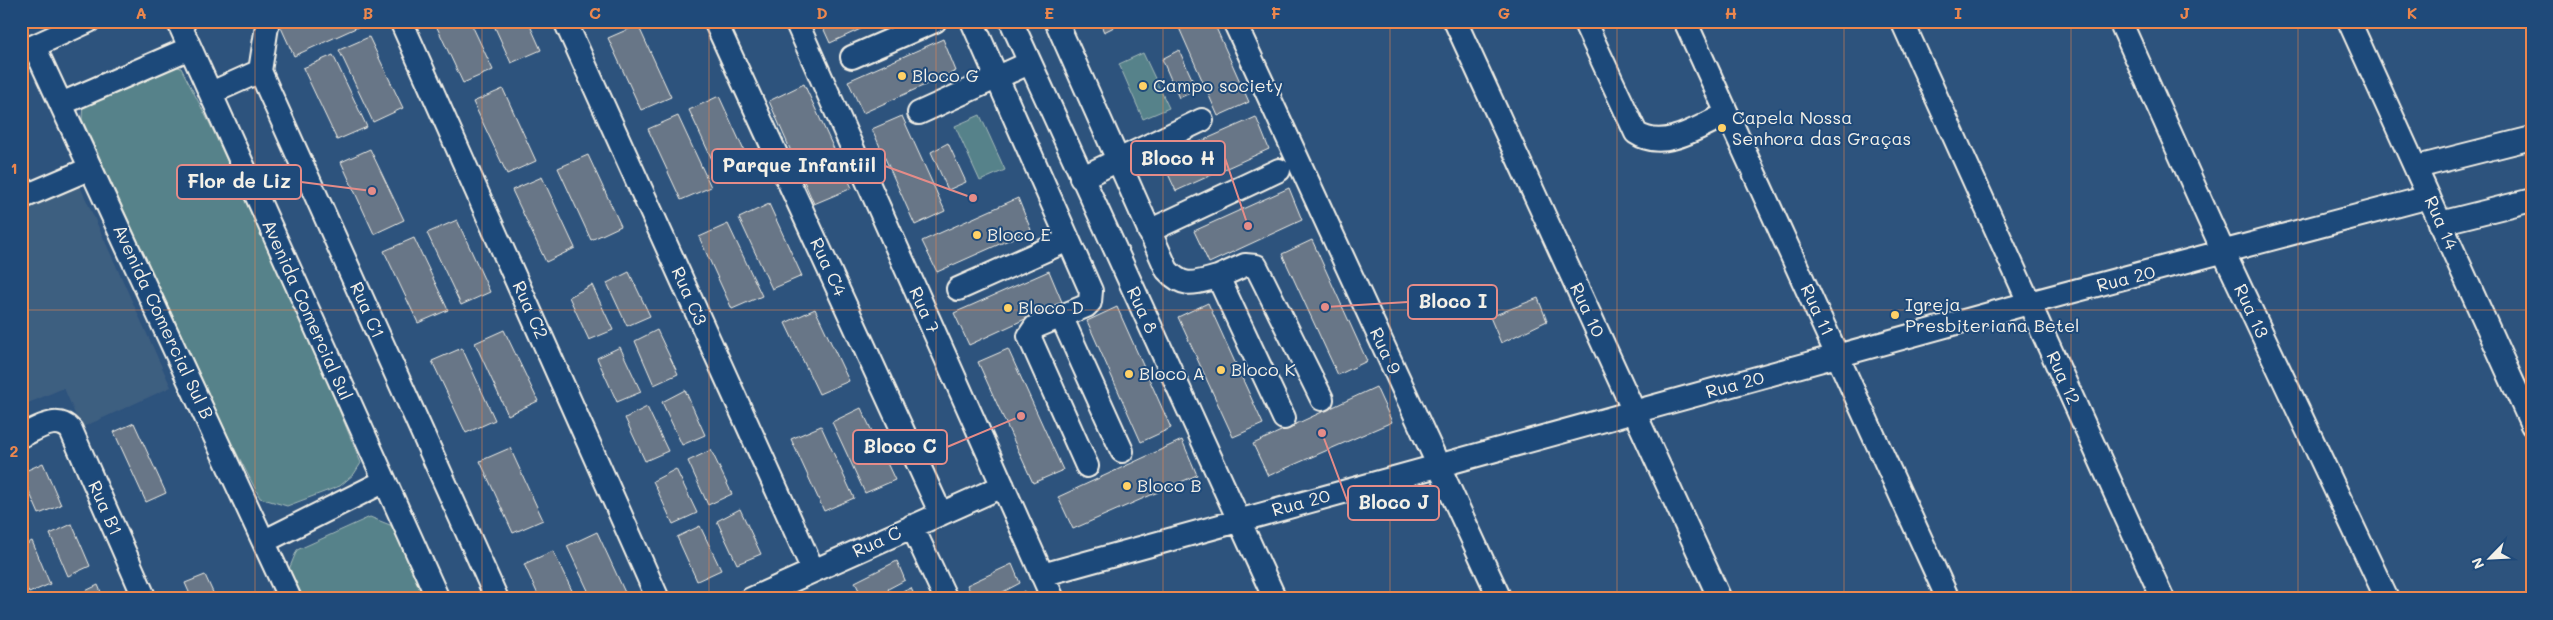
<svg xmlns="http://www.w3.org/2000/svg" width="2553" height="620" font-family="Mali,sans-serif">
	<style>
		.built { fill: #3e5e80 }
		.green { fill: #56828a; stroke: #a5bab9 }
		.building { fill: #677687; stroke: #f4f1e8 }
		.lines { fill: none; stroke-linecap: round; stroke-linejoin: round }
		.minor-casing { stroke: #f4f1e8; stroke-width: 26 }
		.minor { stroke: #1f4a7a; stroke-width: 22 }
		.grid { fill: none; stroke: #ec874e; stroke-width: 1; stroke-opacity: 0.55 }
		.poi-dot { fill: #ffd166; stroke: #1f4a7a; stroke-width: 2 }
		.labels { text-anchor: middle; stroke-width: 4; stroke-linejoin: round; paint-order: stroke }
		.poi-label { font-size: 18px; fill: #f4f1e8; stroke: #1f4a7a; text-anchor: start }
		.street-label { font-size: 18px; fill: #f4f1e8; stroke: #1f4a7a }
		.leader { fill: none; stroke: #e58c88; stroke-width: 2 }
		.callout-dot { fill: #e58c88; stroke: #1f4a7a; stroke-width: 2 }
		.callout { fill: #1f4a7a; stroke: #e58c88; stroke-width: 2 }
		.callout-label { font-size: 19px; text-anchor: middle; font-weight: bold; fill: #f4f1e8 }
		.neatline { fill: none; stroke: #ec874e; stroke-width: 2 }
		.grid-label { font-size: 16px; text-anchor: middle; font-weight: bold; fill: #ec874e }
	</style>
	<rect width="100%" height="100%" fill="#2d537d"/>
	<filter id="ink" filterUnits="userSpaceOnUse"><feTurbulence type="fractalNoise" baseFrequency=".02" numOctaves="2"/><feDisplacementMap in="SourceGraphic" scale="10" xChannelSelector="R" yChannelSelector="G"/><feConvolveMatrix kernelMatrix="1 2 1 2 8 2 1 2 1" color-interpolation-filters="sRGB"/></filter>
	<g filter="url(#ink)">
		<path class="built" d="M79 184 171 387 81 428 64 388 21 406V211Z"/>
		<path class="green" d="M1143 53 1169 108 1143 119 1119 64Z
			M164 62 181 68 210 124 311 342 361 463 354 474 340 486 287 506 260 498 230 440 82 119 83 101Z
			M980 115 1005 170 980 181 955 126Z
			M370 517 395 527 427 599H298L287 574 297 550Z"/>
		<path class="building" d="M278 21H368L369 22 294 56Z
			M434 21H470L493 70 463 83Z
			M492 21H528L541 50 511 63Z
			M820 21H878L830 43Z
			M1099 21H1126L1104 32Z
			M1176 21H1213L1249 102 1218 116Z
			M638 25 671 97 641 110 608 38Z
			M369 37 403 108 373 122 339 50Z
			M943 39 956 71 863 113 848 81Z
			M1179 50 1197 90 1179 98 1162 59Z
			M333 55 367 127 337 140 303 68Z
			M804 84 852 188 814 204 769 101Z
			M503 89 536 161 507 174 473 102Z
			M719 96 752 168 722 181 689 110Z
			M678 116 711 187 681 200 648 129Z
			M902 116 945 211 915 225 872 129Z
			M1256 117 1269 149 1176 191 1161 159Z
			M948 143 966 182 948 190 931 152Z
			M370 149 404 220 374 234 341 162Z
			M588 155 621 226 591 240 558 168Z
			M542 177 575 248 546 262 512 190Z
			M1289 188 1302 220 1209 263 1194 231Z
			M1018 198 1031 230 937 272 922 241Z
			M769 204 802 276 772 289 739 218Z
			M457 220 490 292 461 305 427 233Z
			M728 224 762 296 732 309 699 237Z
			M414 238 448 310 418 323 384 251Z
			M1312 240 1367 361 1338 375 1282 254Z
			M1049 271 1062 302 969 345 954 313Z
			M629 272 650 316 627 326 607 283Z
			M592 285 613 330 589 340 569 297Z
			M1538 298 1547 321 1501 343 1490 317Z
			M1208 303 1263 424 1233 437 1178 317Z
			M1117 307 1171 428 1141 442 1087 321Z
			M815 309 849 381 819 394 785 323Z
			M504 330 538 401 508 415 475 343Z
			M657 330 678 374 654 385 635 341Z
			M620 347 641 392 617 402 597 358Z
			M462 348 495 420 466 433 432 361Z
			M1008 349 1063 470 1033 483 978 362Z
			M1376 387 1392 422 1268 476 1253 444Z
			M685 390 705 435 682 445 662 402Z
			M647 407 668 451 645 461 625 418Z
			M861 408 895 480 865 493 832 422Z
			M134 423 166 493 146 502 114 432Z
			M821 426 854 498 824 511 791 439Z
			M1182 440 1197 475 1073 529 1058 497Z
			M510 448 543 520 513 533 480 461Z
			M711 450 732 494 708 505 688 461Z
			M43 463 61 505 39 514 21 473Z
			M676 469 697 513 673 524 653 481Z
			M740 509 761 554 737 564 717 521Z
			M72 524 90 566 68 576 50 534Z
			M700 526 721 570 697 581 677 537Z
			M597 532 628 599H592L567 546Z
			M32 541 50 584 29 593 21 576V547Z
			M553 551 576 599H540L524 564Z
			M897 561 905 580 888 589 892 597 911 588 916 599H883L880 593 863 599 855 582Z
			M1012 564 1020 583 1001 593 1003 599H995L993 595 986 599H974L967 585Z
			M205 575 216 599H192L185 583Z
			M98 585 104 599H78L77 595Z
			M1025 591 1028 599H1008Z"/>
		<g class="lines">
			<defs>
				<path id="minor" d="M178 21 438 599
					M401 21 658 599
					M565 21 813 570
					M715 21 941 514
					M796 21 1053 599
					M972 21 1091 291 1090 302 1086 306 1035 327 1029 336 1087 466
					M1011 21 1275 599
					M1056 21 1167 270C1184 289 1195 283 1218 277L1284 418
					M1234 21 1500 599
					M1455 21 1720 599
					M1584 21 1636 133C1664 152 1700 126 1727 114
					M1685 21 1948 599
					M1902 21 2163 599
					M2120 21 2224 253 2387 599
					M2349 21 2532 425
					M34 46 290 599
					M21 52 89 21
					M852 57 935 21
					M260 71 267 26
					M211 93 260 71 497 599
					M61 104 190 48
					M919 113 1029 63
					M2417 167 2532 138
					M1081 178 1202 120
					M21 198 91 168
					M2440 223 2532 200
					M1149 231 1279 170
					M1218 277 1245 265 1256 266 1322 399
					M958 289 1068 240
					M1061 316 1122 451
					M21 436C37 429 57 414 71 430L145 599
					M912 526 946 599
					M265 541 383 482
					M1042 575 2029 303 2429 197
					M751 599 1003 486"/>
			</defs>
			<use href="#minor" class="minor-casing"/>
			<use href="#minor" class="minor"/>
		</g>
	</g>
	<path class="grid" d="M255 21V599M482 21V599M709 21V599M936 21V599M1163 21V599M1390 21V599M1617 21V599M1844 21V599M2071 21V599M2298 21V599M21 310H2532"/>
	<g class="poi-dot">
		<circle cx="902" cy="76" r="5"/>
		<circle cx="1143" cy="86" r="5"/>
		<circle cx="1722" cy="128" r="5"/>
		<circle cx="977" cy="235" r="5"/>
		<circle cx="1008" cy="308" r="5"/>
		<circle cx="1895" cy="315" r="5"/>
		<circle cx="1221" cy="370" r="5"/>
		<circle cx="1129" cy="374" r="5"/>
		<circle cx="1127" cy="486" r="5"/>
	</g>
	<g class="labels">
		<g class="poi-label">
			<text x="912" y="82">Bloco G</text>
			<text x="1153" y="92">Campo society</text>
			<text x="1732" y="124">Capela Nossa<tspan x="1732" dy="21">Senhora das Graças</tspan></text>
			<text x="987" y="241">Bloco E</text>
			<text x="1905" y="311">Igreja<tspan x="1905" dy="21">Presbiteriana Betel</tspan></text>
			<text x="1018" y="314">Bloco D</text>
			<text x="1231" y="376">Bloco K</text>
			<text x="1139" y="380">Bloco A</text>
			<text x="1137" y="492">Bloco B</text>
		</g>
		<g class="street-label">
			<text transform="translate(2441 223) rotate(66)" y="6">Rua 14</text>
			<text transform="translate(828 267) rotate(65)" y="6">Rua C4</text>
			<text transform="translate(2126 279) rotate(-14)" y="6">Rua 20</text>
			<text transform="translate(689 296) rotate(66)" y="6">Rua C3</text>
			<text transform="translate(307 310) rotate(66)" y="6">Avenida Comercial Sul</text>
			<text transform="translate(367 310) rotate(66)" y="6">Rua C1</text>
			<text transform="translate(530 310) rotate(66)" y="6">Rua C2</text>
			<text transform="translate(924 310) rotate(66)" y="6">Rua 7</text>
			<text transform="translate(1142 310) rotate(65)" y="6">Rua 8</text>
			<text transform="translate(1587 310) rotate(65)" y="6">Rua 10</text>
			<text transform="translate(1817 310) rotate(65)" y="6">Rua 11</text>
			<text transform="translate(2251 311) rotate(65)" y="6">Rua 13</text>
			<text transform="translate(163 322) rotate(65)" y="6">Avenida Comercial Sul B</text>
			<text transform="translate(1385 351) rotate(65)" y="6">Rua 9</text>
			<text transform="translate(2063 378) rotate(66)" y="6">Rua 12</text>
			<text transform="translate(1735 385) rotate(-15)" y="6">Rua 20</text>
			<text transform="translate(1301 503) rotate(-15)" y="6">Rua 20</text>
			<text transform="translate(105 508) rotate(66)" y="6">Rua B1</text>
			<text transform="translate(877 542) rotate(-24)" y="6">Rua C</text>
		</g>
	</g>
	<path class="leader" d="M1248 226L1225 158M973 198L885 166M372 191L301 182M1325 307L1408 302M1021 416L947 447M1322 433L1348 503"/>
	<g class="callout-dot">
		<circle cx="1248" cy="226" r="5"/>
		<circle cx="973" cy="198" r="5"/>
		<circle cx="372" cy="191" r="5"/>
		<circle cx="1325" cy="307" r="5"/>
		<circle cx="1021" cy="416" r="5"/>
		<circle cx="1322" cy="433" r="5"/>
	</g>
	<g class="callout">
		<rect x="1131" y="141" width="94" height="34" rx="5"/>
		<rect x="712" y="149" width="173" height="34" rx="5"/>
		<rect x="177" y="165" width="124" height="34" rx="5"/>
		<rect x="1408" y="285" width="89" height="34" rx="5"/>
		<rect x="853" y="430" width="94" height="34" rx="5"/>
		<rect x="1348" y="486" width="91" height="34" rx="5"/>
	</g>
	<g class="callout-label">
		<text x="1178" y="165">Bloco H</text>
		<text x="799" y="172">Parque Infantiil</text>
		<text x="239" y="188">Flor de Liz</text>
		<text x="1453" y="308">Bloco I</text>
		<text x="900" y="453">Bloco C</text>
		<text x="1394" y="509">Bloco J</text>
	</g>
	<rect width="2553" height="620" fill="none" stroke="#1f4a7a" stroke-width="55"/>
	<g transform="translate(2490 558) rotate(246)" stroke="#1f4a7a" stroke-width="4" paint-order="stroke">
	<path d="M0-4L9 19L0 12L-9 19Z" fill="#f4f1e8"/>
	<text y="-8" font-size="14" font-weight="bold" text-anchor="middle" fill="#f4f1e8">N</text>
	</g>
	<rect x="28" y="28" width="2498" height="564" class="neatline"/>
	<g class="grid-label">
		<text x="141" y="19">A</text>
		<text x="368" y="19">B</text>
		<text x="595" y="19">C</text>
		<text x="822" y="19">D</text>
		<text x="1049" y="19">E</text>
		<text x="1276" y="19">F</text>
		<text x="1504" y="19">G</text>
		<text x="1731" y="19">H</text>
		<text x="1958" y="19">I</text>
		<text x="2185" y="19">J</text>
		<text x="2412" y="19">K</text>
		<text x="14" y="174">1</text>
		<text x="14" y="457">2</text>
	</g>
</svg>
